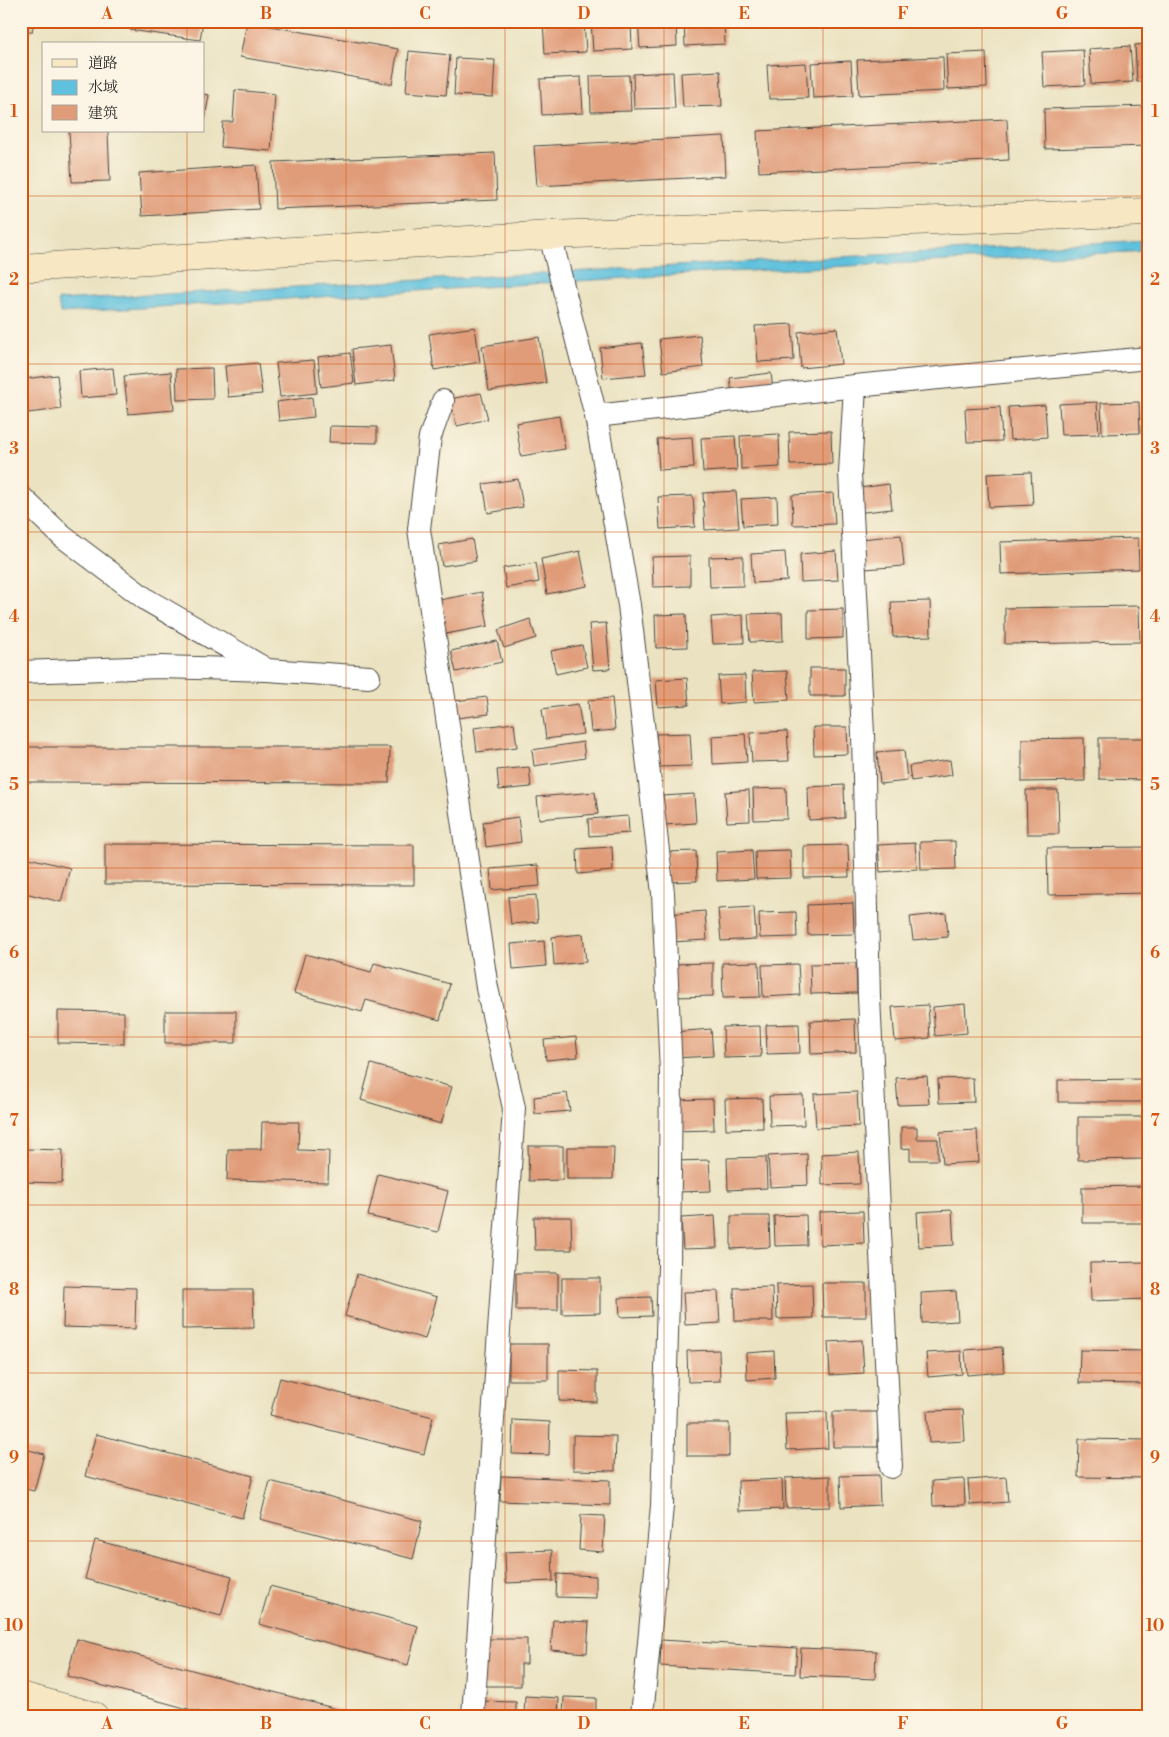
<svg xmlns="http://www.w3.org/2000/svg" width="1169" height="1737" font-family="'Libre Bodoni','Noto Serif SC',serif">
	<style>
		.water { fill: #5fc1dd; stroke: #457684 }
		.building { fill: #e09c79 }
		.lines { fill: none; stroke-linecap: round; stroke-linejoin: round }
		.street-casing { stroke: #484641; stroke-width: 24 }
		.secondary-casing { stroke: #484641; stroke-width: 29 }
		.street { stroke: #fff; stroke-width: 22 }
		.secondary { stroke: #f7e8c3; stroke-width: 28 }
		.grid { fill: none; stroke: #d5540f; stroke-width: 1; stroke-opacity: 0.55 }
		.neatline { fill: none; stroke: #d5540f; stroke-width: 2 }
		.grid-label { font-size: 16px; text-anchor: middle; font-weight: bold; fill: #d5540f }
	</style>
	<rect width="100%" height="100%" fill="#fcf5e5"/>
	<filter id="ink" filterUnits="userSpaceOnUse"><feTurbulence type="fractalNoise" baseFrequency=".02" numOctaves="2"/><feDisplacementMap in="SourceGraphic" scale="10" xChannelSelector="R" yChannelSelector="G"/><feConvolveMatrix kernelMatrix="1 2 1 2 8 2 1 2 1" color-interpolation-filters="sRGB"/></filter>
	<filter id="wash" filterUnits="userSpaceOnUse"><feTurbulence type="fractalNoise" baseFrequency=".0096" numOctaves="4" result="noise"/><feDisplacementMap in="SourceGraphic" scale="20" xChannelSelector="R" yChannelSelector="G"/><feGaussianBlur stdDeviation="1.12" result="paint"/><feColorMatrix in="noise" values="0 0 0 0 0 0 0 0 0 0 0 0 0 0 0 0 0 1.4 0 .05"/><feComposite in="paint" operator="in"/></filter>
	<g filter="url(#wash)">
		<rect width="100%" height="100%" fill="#eae2c0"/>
		<path class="water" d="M1148 240V251L708 273 60 313 58 300Z"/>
		<g id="blocks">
			<path class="building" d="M21 21H34L32 32 21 30Z
				M90 21H106V25Z
				M131 21H203L200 40 130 30Z
				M543 21H584L586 52 545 54Z
				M591 21H631L632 49 593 51Z
				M638 21H676L677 46 640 48Z
				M684 21H724L725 44 685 46Z
				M247 22 398 49 392 84 240 57Z
				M1148 44V81L1137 82 1135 45Z
				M1130 46 1133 82 1091 84 1089 49Z
				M1083 50 1085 85 1044 87 1042 52Z
				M409 51 450 55 446 95 406 92Z
				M986 52 987 87 948 89 946 54Z
				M943 57 944 91 859 95 857 60Z
				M456 58 495 60 493 97 454 95Z
				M851 61 853 96 813 98 811 63Z
				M806 63 808 98 769 99 767 65Z
				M720 71 722 106 683 107 681 73Z
				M673 72 675 108 634 109 633 74Z
				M629 75 631 111 591 112 590 76Z
				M581 77 583 113 542 115 540 79Z
				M235 90 275 94 271 151 221 147 223 122H233Z
				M204 94 209 95 205 119H204Z
				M1148 106V146L1045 149 1044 109Z
				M1007 119 1009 160 759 172 757 131Z
				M69 131H108L110 181 72 182Z
				M724 136 726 176 537 186 534 146Z
				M495 153 497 200 275 209 273 162Z
				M256 165 259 209 142 216 139 173Z
				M792 324 794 360 758 362 755 326Z
				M475 327 480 362 434 370 429 334Z
				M837 328 841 364 801 368 798 332Z
				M700 335 703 367 663 372 659 339Z
				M539 337 546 383 489 391 482 346Z
				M642 343 646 374 603 378 600 348Z
				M391 345 395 380 356 385 352 349Z
				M350 353 354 383 321 387 318 357Z
				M314 360 317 393 280 397 276 363Z
				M258 363 262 394 228 397 225 366Z
				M113 368 116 395 81 398 79 371Z
				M212 368 213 399 177 400 176 369Z
				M171 372 174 410 128 414 124 376Z
				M771 373 773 390 732 394 730 378Z
				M57 375 61 409 28 413 24 379Z
				M481 393 488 419 457 426 450 399Z
				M312 397 314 417 279 421 277 402Z
				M1145 397H1148V429H1146Z
				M1097 402 1099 434 1061 435 1059 404Z
				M1139 402 1140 433 1102 434 1101 403Z
				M1045 405 1047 437 1010 440 1008 407Z
				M1000 407 1002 441 967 442 965 409Z
				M559 416 565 449 521 456 516 423Z
				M330 426 377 427V443L329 442Z
				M831 431 832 464 790 465 789 432Z
				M779 434 780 467 741 469 740 436Z
				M735 436 737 470 703 472 701 438Z
				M692 437 694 468 659 470 657 439Z
				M1031 472 1033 505 989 507 987 474Z
				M518 479 523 507 488 513 483 484Z
				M889 484 892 509 855 513 852 489Z
				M736 491 739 528 705 530 703 493Z
				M833 493 835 524 793 525 792 495Z
				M693 496 695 527 660 529 658 497Z
				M777 497 778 524 743 526 741 499Z
				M901 535 904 566 865 569 862 539Z
				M1138 538 1139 569 1001 574 1000 542Z
				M472 539 476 561 442 566 439 545Z
				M580 551 587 586 547 594 541 559Z
				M836 551 838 580 801 582 800 554Z
				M785 552 787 581 753 583 751 554Z
				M690 556V586L653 587 652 557Z
				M743 556V586L710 587 709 557Z
				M536 563 539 582 506 588 503 568Z
				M482 592 488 626 446 634 439 600Z
				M930 601 931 636 893 637 891 602Z
				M1139 606 1140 642 1005 644V608Z
				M843 609V638L808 639V610Z
				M782 613 783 641 750 642 748 614Z
				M686 614 687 647 656 648 655 615Z
				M743 615 744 643 713 644 711 617Z
				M530 619 536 638 504 648 498 630Z
				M606 623 610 669 593 670 589 624Z
				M497 641 502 662 456 672 451 651Z
				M582 645 587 667 556 674 551 651Z
				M810 668H845V696H810Z
				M787 671 789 700 754 702 752 672Z
				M745 675 746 702 720 704 718 676Z
				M687 678 689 705 658 707 656 680Z
				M487 697 489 714 457 718 455 701Z
				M612 698 615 730 591 732 588 700Z
				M578 704 583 734 546 739 542 709Z
				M514 723 517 747 477 752 474 728Z
				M813 727H847L848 754 814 755Z
				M787 731 789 761 752 762 750 733Z
				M690 733 692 766 658 767 656 734Z
				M745 734 747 762 713 764 712 736Z
				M1084 738 1085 781 1022 782V739Z
				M1099 738H1148V780L1099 779Z
				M583 742 585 758 534 766 532 750Z
				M28 747H390L389 783 28 782 21 784V748Z
				M904 750 907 781 880 784 877 752Z
				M950 760 952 775 911 781 909 766Z
				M529 767 531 787 499 790 497 770Z
				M844 785 845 818 809 820 808 787Z
				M786 788 787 819 754 820 753 789Z
				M749 790 750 821 727 822 725 792Z
				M1026 790H1058L1059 834H1027Z
				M595 792 598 814 539 819 537 797Z
				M694 794 696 823 664 825 663 796Z
				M628 816 629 833 589 836 588 819Z
				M518 817 521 842 486 847 483 822Z
				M955 841 956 869 921 870 920 842Z
				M915 843 917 869 880 872 878 845Z
				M105 844 414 845V885L105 884Z
				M848 845 849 877 804 878V846Z
				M612 847 613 871 578 874 577 849Z
				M1148 847V893L1048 895 1047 848Z
				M752 850 754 879 717 881 716 852Z
				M790 850 791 878 756 879 755 851Z
				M696 851 697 881 667 882 666 852Z
				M21 856 70 868 61 902 21 892Z
				M538 865 540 886 492 890 490 869Z
				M536 895 538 922 511 924 508 897Z
				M853 903 854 934 808 935 807 905Z
				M754 907 756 939 721 941 718 909Z
				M705 911 707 940 671 942 669 914Z
				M796 912 797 937 760 938 759 913Z
				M946 913 948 937 913 940 910 917Z
				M583 934 586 962 554 965 552 937Z
				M544 941 546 966 513 969 511 944Z
				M305 954 371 972 374 963 450 984 440 1020 366 1000 362 1012 294 993Z
				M759 962 760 997 723 998 722 963Z
				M713 963V996L674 997 673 964Z
				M856 963 857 993 811 994 810 964Z
				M798 964 800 995 763 997 762 965Z
				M965 1004 967 1033 935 1036 933 1007Z
				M928 1005 930 1038 895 1041 892 1007Z
				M58 1011 124 1012V1044L58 1043Z
				M165 1011H236V1043H165Z
				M855 1019 856 1052 811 1054 810 1021Z
				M799 1024 800 1053 767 1054 766 1025Z
				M760 1026 761 1057 724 1058 723 1027Z
				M711 1029 713 1056 674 1058 673 1032Z
				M576 1037 578 1057 546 1060 544 1040Z
				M371 1064 452 1087 441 1124 361 1100Z
				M927 1076 929 1104 898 1105 896 1078Z
				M973 1078 974 1102 939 1103 938 1079Z
				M1148 1079V1102H1058V1080Z
				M857 1092 859 1126 816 1128 814 1094Z
				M567 1093 570 1111 535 1114 534 1097Z
				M803 1095 804 1125 770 1126 769 1096Z
				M762 1098 763 1128 726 1129 725 1099Z
				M713 1099 714 1130 674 1131 673 1100Z
				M1078 1117H1148V1159L1078 1160Z
				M21 1122H26L25 1149 63 1150 62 1183 21 1182Z
				M262 1122H299L298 1150 329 1151 328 1182 227 1180 228 1149H261Z
				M901 1127H917V1139H938V1160H910V1148L901 1149Z
				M977 1130 979 1162 943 1164 940 1132Z
				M528 1146H563V1180L529 1181Z
				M567 1147H614L613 1179H567Z
				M859 1152 860 1184 822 1185 821 1154Z
				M807 1154 808 1185 770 1187 768 1156Z
				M766 1157 767 1188 728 1190 727 1158Z
				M709 1160 711 1191 676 1192 675 1161Z
				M378 1174 448 1191 438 1232 368 1216Z
				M1148 1186V1223H1082V1187Z
				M952 1210 954 1245 919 1247 917 1212Z
				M863 1211 864 1243 820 1245 819 1212Z
				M806 1215 807 1245 775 1246 774 1216Z
				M715 1216 717 1248 683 1249 681 1218Z
				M731 1216H769L770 1247 731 1249Z
				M534 1217H571L572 1250H535Z
				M1148 1262V1299L1091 1301 1090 1263Z
				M516 1273H558V1310H516Z
				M357 1274 437 1297 425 1339 345 1316Z
				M562 1278H600V1313L562 1314Z
				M822 1283H866V1317H823Z
				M812 1284 813 1318 777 1319 776 1285Z
				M64 1286 136 1288 135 1329 63 1327Z
				M772 1287 773 1321H735L734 1288Z
				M182 1290H253L254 1328 182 1329Z
				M718 1291 720 1323 685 1325 683 1292Z
				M956 1291 958 1321 922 1323 921 1293Z
				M651 1297 652 1316 620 1317 619 1298Z
				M862 1340 864 1373 830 1375 828 1342Z
				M509 1344H548V1380H509Z
				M1002 1347 1004 1372 967 1375 965 1350Z
				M719 1350 720 1381 688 1382 687 1351Z
				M1080 1350 1148 1351V1384L1079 1383Z
				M774 1351 775 1378 747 1380 746 1353Z
				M961 1351 962 1374 928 1377 926 1353Z
				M559 1370 597 1371V1402L559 1401Z
				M280 1378 433 1417 424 1454 270 1415Z
				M963 1410 965 1441 929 1443 927 1411Z
				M827 1412 828 1448 787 1450 785 1413Z
				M833 1412H878V1447H833Z
				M513 1420 550 1422 549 1455 512 1454Z
				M687 1423H729V1456H687Z
				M96 1434 253 1476 242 1518 85 1476Z
				M573 1435 616 1436 615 1471 573 1470Z
				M1079 1439 1148 1440V1478L1078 1477Z
				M21 1448 44 1454 34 1491 21 1488Z
				M879 1475 880 1505 841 1507 840 1476Z
				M501 1476 610 1480V1505L500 1501Z
				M830 1476V1507L786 1508 785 1478Z
				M1006 1477 1008 1502 970 1505 968 1480Z
				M782 1479 783 1509 739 1511 738 1481Z
				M964 1479 965 1505 933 1506 932 1481Z
				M270 1481 422 1521 413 1559 260 1519Z
				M581 1515 605 1516 603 1552 579 1550Z
				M95 1540 232 1576 221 1616 85 1579Z
				M552 1550 553 1581 506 1583 505 1552Z
				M557 1574 596 1576V1598L556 1597Z
				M270 1586 418 1626 408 1665 259 1624Z
				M553 1620 589 1622 587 1653 551 1650Z
				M77 1639 359 1715V1716H214L67 1676Z
				M488 1639H527V1664H521V1686H481Z
				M661 1640 797 1648 795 1674 660 1666Z
				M801 1648 876 1651 875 1679 800 1676Z
				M525 1696 559 1698 558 1716H524Z
				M564 1697 596 1698V1716H563Z
				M476 1701 516 1702V1716H476Z"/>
		</g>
	</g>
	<g filter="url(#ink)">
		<use href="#blocks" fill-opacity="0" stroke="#484641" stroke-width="1"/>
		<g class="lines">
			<defs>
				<path id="street" d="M550 235 596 416 629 605 663 893 671 1073 669 1266 662 1506 642 1716
					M855 386 850 473 863 734 869 997 891 1467
					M443 401 430 437 419 529 487 988 514 1108 473 1716
					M596 416 855 386 1148 358
					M21 497 62 536 147 600 264 668
					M21 672 160 667 267 670 369 677"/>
				<path id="secondary" d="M21 268 550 235 1148 212
					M21 1696 94 1716"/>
			</defs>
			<use href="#street" class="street-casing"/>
			<use href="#secondary" class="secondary-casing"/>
			<use href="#street" class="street"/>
			<use href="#secondary" class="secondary"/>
		</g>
	</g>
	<path class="grid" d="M187 21V44M346 21V1716M505 21V1716M664 21V1716M823 21V1716M982 21V1716M187 131V1716M21 196H1148M21 364H1148M21 532H1148M21 700H1148M21 868H1148M21 1037H1148M21 1205H1148M21 1373H1148M21 1541H1148"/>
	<rect width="1169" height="1737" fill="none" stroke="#fcf5e5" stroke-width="55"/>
	<rect x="42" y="42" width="162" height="90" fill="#fcf5e5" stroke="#a8a49b"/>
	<rect x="52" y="59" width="25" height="8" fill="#f7e8c3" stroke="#a8a49b"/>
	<text x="88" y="68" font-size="15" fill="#2b2b2b">道路</text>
	<rect x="52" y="80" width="25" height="15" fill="#5fc1dd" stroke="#a8a49b"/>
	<text x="88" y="92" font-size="15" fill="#2b2b2b">水域</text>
	<rect x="52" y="105" width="25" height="15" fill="#e09c79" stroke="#a8a49b"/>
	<text x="88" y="118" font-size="15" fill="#2b2b2b">建筑</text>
	<rect x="28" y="28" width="1114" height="1682" class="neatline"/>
	<g class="grid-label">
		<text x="107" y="19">A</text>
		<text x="266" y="19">B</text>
		<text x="425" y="19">C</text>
		<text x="584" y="19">D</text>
		<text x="744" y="19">E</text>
		<text x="903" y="19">F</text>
		<text x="1062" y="19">G</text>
		<text x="14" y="117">1</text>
		<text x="1155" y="117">1</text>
		<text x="14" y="285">2</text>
		<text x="1155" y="285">2</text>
		<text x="14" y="454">3</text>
		<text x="1155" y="454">3</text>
		<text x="14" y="622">4</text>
		<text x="1155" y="622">4</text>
		<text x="14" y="790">5</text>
		<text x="1155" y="790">5</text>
		<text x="14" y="958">6</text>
		<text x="1155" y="958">6</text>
		<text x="14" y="1126">7</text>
		<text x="1155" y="1126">7</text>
		<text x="14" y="1295">8</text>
		<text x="1155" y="1295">8</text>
		<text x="14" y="1463">9</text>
		<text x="1155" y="1463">9</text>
		<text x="14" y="1631">10</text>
		<text x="1155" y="1631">10</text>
		<text x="107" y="1729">A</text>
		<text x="266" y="1729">B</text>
		<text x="425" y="1729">C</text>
		<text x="584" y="1729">D</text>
		<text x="744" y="1729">E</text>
		<text x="903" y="1729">F</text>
		<text x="1062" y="1729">G</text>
	</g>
</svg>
